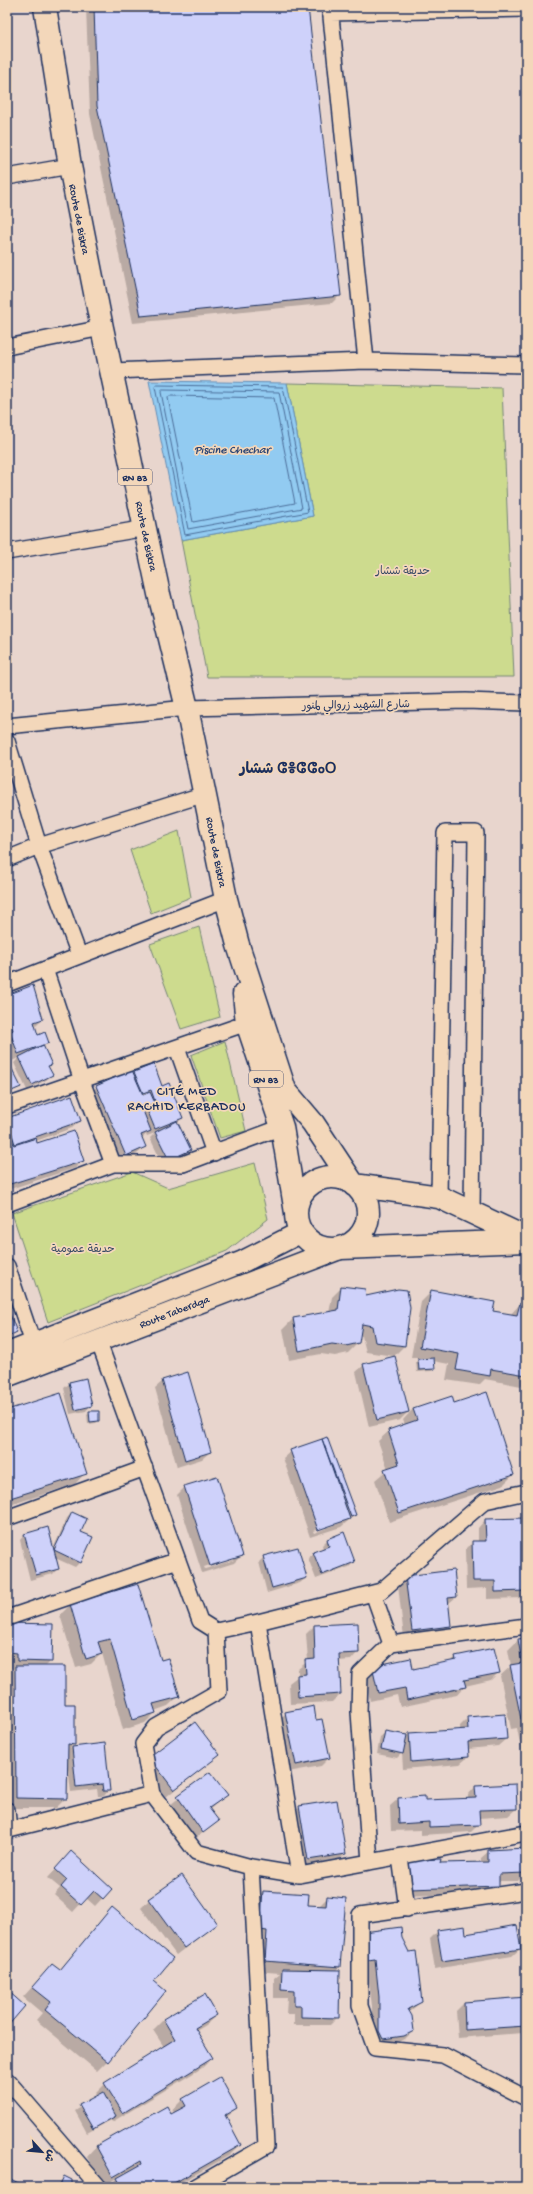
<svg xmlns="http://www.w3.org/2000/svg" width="533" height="2194" font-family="'Gochi Hand','Playpen Sans Arabic','Noto Sans Tifinagh',sans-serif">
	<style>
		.green { fill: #cddb8e; stroke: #748576 }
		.water { fill: #92cbf1; stroke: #628db6 }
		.shadow { fill: #0003; fill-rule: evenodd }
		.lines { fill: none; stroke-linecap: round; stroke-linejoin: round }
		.shore { stroke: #4b6d99; stroke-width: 1 }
		.building { fill: #ced1fa; stroke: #1b2f5e }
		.street-casing { stroke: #1b2f5e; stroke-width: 18 }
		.secondary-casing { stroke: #1b2f5e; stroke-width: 24 }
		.primary-casing { stroke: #1b2f5e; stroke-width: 25 }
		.street { stroke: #f3d7ba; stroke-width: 15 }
		.secondary { stroke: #f3d7ba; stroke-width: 21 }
		.primary { stroke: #f3d7ba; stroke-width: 22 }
		.labels { text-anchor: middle; stroke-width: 3.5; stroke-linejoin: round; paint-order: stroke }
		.shield { fill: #f3d7ba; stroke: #5c617a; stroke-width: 1 }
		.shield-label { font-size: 10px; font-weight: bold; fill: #1b2f5e }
		.street-label { font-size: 11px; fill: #1b2f5e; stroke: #f3d7ba }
		.park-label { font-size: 11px; fill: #364965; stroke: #f3d7ba }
		.water-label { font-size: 12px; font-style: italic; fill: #2d4674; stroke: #f3d7ba }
		.quarter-label { font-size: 13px; letter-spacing: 1px; fill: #1b2f5e; stroke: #f3d7ba }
		.district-label { font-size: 15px; font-weight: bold; fill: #1b2f5e; stroke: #f3d7ba }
	</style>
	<rect width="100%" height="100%" fill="#e8d5cd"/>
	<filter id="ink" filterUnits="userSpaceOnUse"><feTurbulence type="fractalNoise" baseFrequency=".025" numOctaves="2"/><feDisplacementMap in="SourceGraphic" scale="8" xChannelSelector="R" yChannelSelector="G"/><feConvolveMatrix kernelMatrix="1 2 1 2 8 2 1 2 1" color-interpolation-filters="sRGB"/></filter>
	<g filter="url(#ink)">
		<path class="green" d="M287 383 502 388 514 677H207L181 540 313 516Z
			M179 831 191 897 151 913 130 850Z
			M199 927 220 1017 181 1029 150 944Z
			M225 1041 246 1131 220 1138 191 1055Z
			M255 1163 268 1219 227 1251 48 1322 12 1213 132 1172 168 1188Z"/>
		<path class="water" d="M149 381 287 383 313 516 181 540Z"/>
		<path class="shadow" d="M86 7H307L340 295 332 303 133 323 90 114Z
			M33 986 42 1019 34 1027 38 1036 48 1042 43 1048 51 1064 48 1067 51 1075 46 1080 27 1090 14 1063 19 1058 9 1062 20 1086 7 1095V1060L9 1059 7 1053V996Z
			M135 1073 162 1087 182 1118 177 1123 190 1150 185 1155 163 1165 150 1138 155 1133 147 1136 146 1134 142 1139 145 1147 137 1154 118 1163 89 1094 97 1087Z
			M72 1096 80 1121 72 1128 36 1141 37 1144 82 1161 75 1168 7 1190V1120Z
			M342 1287 365 1297 404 1346 394 1356 366 1352 362 1336 359 1335 358 1343 348 1353 335 1356 321 1354 289 1360 283 1329 293 1319 329 1313 332 1297Z
			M431 1292 492 1311 510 1315 520 1304 526 1305V1380L521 1386 485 1379 479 1385 446 1380 449 1364 433 1361 434 1368 432 1371 417 1372 416 1362 420 1359 411 1357 421 1302Z
			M7 1310 16 1332 7 1340Z
			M364 1365 408 1412 400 1420 369 1427 356 1372Z
			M163 1381 210 1452 202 1459 177 1467 155 1388Z
			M70 1383 91 1405 86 1411 70 1414 64 1388Z
			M454 1404 513 1475 503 1485 389 1522 375 1480 388 1469 378 1441 389 1431 405 1425 403 1420 413 1409Z
			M7 1411 85 1473 75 1484 7 1506Z
			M90 1412 98 1421 96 1423 88 1424 87 1415Z
			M322 1439 355 1515 341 1527 310 1537 283 1458 291 1451ZM340 1521V1523L314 1533 313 1531Z
			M185 1487 242 1555 234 1563 202 1573 177 1495ZM234 1557V1560L205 1569 204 1567Z
			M72 1513 79 1533 80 1562 75 1567 55 1558 58 1568 53 1574 30 1580 20 1540 25 1534 53 1549 67 1518Z
			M526 1519V1534L522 1539V1570H526V1598L487 1599V1588L466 1589 465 1550 473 1542H478V1528L485 1520Z
			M343 1534 354 1562 349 1567 316 1579 308 1558 314 1553 323 1549 322 1545 327 1540Z
			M264 1557 306 1578 300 1583 267 1593 259 1562Z
			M406 1577 456 1597 448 1604 450 1626 442 1633 404 1638 398 1585Z
			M138 1585 160 1661 179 1696 168 1706 154 1711 155 1713 145 1723 123 1730 102 1653 91 1664 76 1668 60 1615 70 1605Z
			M10 1624 51 1661 45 1667 64 1705 74 1744 70 1748 104 1744 109 1790 104 1796H98L97 1789 71 1792 67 1761 66 1798 56 1808H7V1676L14 1669 9 1668 10 1660H7V1626Z
			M314 1626 358 1652 351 1660 338 1661 340 1694 332 1702 290 1704 289 1683 298 1676V1669L308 1661 306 1634Z
			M526 1639V1754L522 1755 517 1728 511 1729 500 1676 511 1666 508 1650 518 1640Z
			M456 1657 499 1672 491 1680 465 1686 457 1695 400 1707 397 1695 370 1701 365 1675 372 1667 412 1670 450 1662Z
			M286 1713 316 1722 329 1758 321 1766 288 1772 278 1721Z
			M468 1718 506 1739 498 1746 468 1749V1757L460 1764 403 1769 402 1753 397 1758 377 1754 380 1737 386 1732 405 1739 409 1734 460 1730V1726Z
			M218 1755 166 1797 142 1766 150 1758Z
			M210 1773 226 1795 209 1810 217 1821 194 1840 170 1805Z
			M526 1778V1808H525L524 1780Z
			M475 1787 516 1809 508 1816 479 1818V1824L471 1832 421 1835V1830L391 1831 390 1806 398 1799 424 1801 468 1799V1795Z
			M300 1807 345 1854 337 1862 300 1868 292 1815Z
			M525 1850 526 1873 518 1881H498V1886L490 1893 402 1896V1869L410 1861 439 1864 481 1863V1858L489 1851Z
			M64 1860 111 1889 95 1906 86 1898 73 1912 54 1895 60 1888 48 1878Z
			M263 1892 307 1906 318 1907 328 1897 339 1967 335 1971 338 2017 330 2025H294V2014H286L287 1998H274V1978L280 1973 255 1971 253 1902Z
			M149 1900 216 1924 176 1955 141 1908Z
			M102 1919 153 1981 107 2061 97 2071 36 2020 42 2013 23 1997 52 1965 59 1971Z
			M438 1931 465 1935 520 1949 512 1956 435 1969 430 1939Z
			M401 1938 421 2002 409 2012 413 2031 405 2039 395 2044 372 2040V2006L367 1966 357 1941Z
			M204 1996 216 2015 206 2025 196 2031 212 2058 202 2068 112 2122 111 2120 87 2133 75 2111 97 2097 95 2094 105 2084 164 2047 153 2030 163 2020Z
			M526 1998V2030L523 2033 458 2038 456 2011 464 2003Z
			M182 2100 236 2108 225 2118 240 2145 230 2155 173 2187H110L118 2178 103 2186 87 2157 97 2146 175 2113 172 2110Z
			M65 2177 71 2187H55Z"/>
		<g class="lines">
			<path class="shore" d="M157 385 283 387 308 512 185 535 155 387Z
				M163 390 279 392 302 508 188 529 161 392Z
				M170 396 274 398 295 503 193 522 168 398Z"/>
		</g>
		<path class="building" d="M94 7H308L341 296 141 316 97 106Z
			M33 985 43 1019 34 1022 38 1035 45 1032 49 1043 18 1054 10 1032 13 1030 7 1014V995Z
			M43 1045 52 1065 48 1066 53 1075 32 1085 19 1057Z
			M7 1059 21 1087 7 1093Z
			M154 1064 162 1086 169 1083 183 1118 155 1129 146 1107 156 1104 151 1090 143 1093 134 1072Z
			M132 1070 143 1095 150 1092 155 1103 142 1108 151 1131 141 1135 146 1147 126 1156 96 1086Z
			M72 1095 81 1121 15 1144 7 1118Z
			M177 1121 191 1150 169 1160 155 1132Z
			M7 1129H9L14 1145 36 1138 37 1143 74 1131 84 1161 7 1185Z
			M341 1286 365 1289 366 1296 398 1289 407 1290 410 1308 405 1346 375 1342 372 1326 362 1324 359 1343 346 1346 332 1344 299 1351 293 1318 338 1310Z
			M431 1290 495 1302 493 1311 517 1315 520 1303 526 1304V1375L491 1369 490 1376 456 1370 459 1354 420 1347Z
			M7 1307 17 1332 11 1335 7 1327Z
			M395 1356 409 1412 377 1420 363 1364Z
			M434 1358 435 1369 419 1370 418 1359Z
			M188 1372 211 1452 185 1460 162 1380Z
			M86 1378 92 1406 75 1410 69 1382Z
			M487 1392 514 1475 399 1513 384 1469 399 1464 388 1430 417 1420 413 1409 452 1396 454 1403Z
			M61 1393 87 1474 7 1499V1410Z
			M89 1411H99V1421L90 1422Z
			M327 1437 356 1515 351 1517 322 1439Z
			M322 1439 350 1519 318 1530 290 1450Z
			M217 1476 243 1556 210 1566 184 1486Z
			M72 1512 87 1519 81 1532 93 1537 81 1563 54 1550Z
			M526 1518V1533H522L526 1591 495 1592V1581H473L472 1541H486L485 1519Z
			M48 1527 59 1569 36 1575 24 1534Z
			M344 1532 355 1562 322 1575 313 1552 329 1546 327 1539Z
			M298 1547 307 1578 272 1588 263 1556Z
			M454 1570 457 1597 448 1598 451 1626 412 1631 405 1576Z
			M138 1584 161 1660 168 1658 180 1697 153 1704 156 1713 133 1720 110 1639 98 1642 102 1654 86 1659 70 1604Z
			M9 1623 53 1624 52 1662 17 1661V1653L9 1652Z
			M358 1623 359 1653 339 1654 341 1694 298 1697 297 1675 306 1674 305 1660 315 1659 314 1625Z
			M526 1638V1719H521L510 1665 522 1663 518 1639Z
			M494 1648 500 1673 464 1680 466 1687 407 1700 405 1688 378 1693 372 1666 411 1658 413 1669 456 1660 455 1656Z
			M15 1666H65V1704H75V1745L68 1744 67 1799 16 1798Z
			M314 1706 316 1720 322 1719 330 1758 296 1765 285 1712Z
			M505 1714 507 1739 468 1742 469 1757 411 1762 409 1733 468 1729 467 1717Z
			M195 1722 220 1755 174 1790 149 1757Z
			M385 1731 407 1735 403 1754 381 1749Z
			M105 1743 110 1791H103L102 1784 76 1787 72 1747Z
			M210 1772 228 1795 209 1808 219 1821 203 1833 177 1796Z
			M516 1784 517 1809 479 1810 480 1825 429 1827V1822L399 1824 398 1798 425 1796V1800L476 1798 475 1786Z
			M337 1800 346 1854 308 1860 299 1806Z
			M526 1848V1873L499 1874V1886L410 1889 409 1860 441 1859 440 1863 488 1862V1850Z
			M71 1851 112 1889 103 1899 94 1891 81 1905 61 1887 67 1880 55 1869Z
			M182 1875 217 1924 184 1948 148 1899Z
			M263 1891 309 1894 308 1905 326 1906 327 1896 346 1898 340 1967 265 1961 267 1931 260 1930Z
			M112 1907 173 1958 154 1981 166 1991 108 2062 45 2010 51 2002 32 1987 52 1964 60 1970Z
			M517 1925 521 1949 442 1961 437 1930 465 1926 466 1934Z
			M401 1927 402 1938 409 1952 416 1951 422 2002 408 2009 412 2016 414 2031 404 2036 383 2039 379 2031V1997L375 1959 368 1960 364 1932Z
			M282 1969 340 1970 339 2018 301 2017V2006H294V1991L281 1990Z
			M7 1990 25 2006 7 2027Z
			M205 1994 217 2015 195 2028 213 2058 123 2113 104 2083 175 2039 163 2019Z
			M526 1997V2026L465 2030 464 2002Z
			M220 2077 237 2108 225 2115 241 2145 167 2187H122L117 2178 142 2164 141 2161 113 2177 96 2146 167 2106 171 2114 186 2106 182 2099Z
			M103 2092 116 2116 93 2129 79 2105Z
			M64 2176 72 2180V2187H59Z
			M7 2177 22 2185 21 2187H7Z"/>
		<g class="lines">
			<defs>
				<path id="street" d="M330 7 366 361
					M330 13 526 9
					M7 177 70 166
					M7 347 102 328
					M112 371 366 361 526 365
					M7 552 146 528
					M7 726 187 708 466 701 526 703
					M7 741 39 846 79 955
					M7 859 39 846 205 794
					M45 969 82 1081 113 1164
					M7 984 226 899
					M177 1048 214 1153
					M7 1106 247 1023
					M439 1197 445 833H476L472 1212
					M7 1204 113 1164H183L282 1127
					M7 1266 36 1352
					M98 1340 200 1621 216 1631 258 1622
					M7 1518 145 1468
					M373 1593 391 1644 526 1626
					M7 1618 178 1560
					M152 1794 143 1744 156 1727 219 1691 216 1631
					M7 1810 9 1830 7 1831
					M9 1830 152 1794 196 1852 251 1867 299 1875 526 1833
					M400 1857 407 1909
					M370 1862 359 1712 360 1674 391 1644
					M299 1875 258 1622 381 1591 485 1501 526 1492
					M526 1891 360 1915V2006L375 2048 443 2055 526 2098
					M7 2080 99 2187
					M195 2187 266 2146 251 1867"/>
				<path id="secondary" d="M7 1354 242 1262 301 1232
					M7 1376 341 1248"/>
				<path id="primary" d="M45 7 70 166 102 328 159 594 187 708 226 899 238 945 285 1090 313 1123 354 1185 439 1197 526 1238
					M244 994 247 1023 282 1127 296 1213
					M296 1213a36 36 0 1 1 72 0a36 36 0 1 1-72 0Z
					M341 1248 526 1241"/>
			</defs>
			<use href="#street" class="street-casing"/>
			<use href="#secondary" class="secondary-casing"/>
			<use href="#primary" class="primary-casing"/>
			<use href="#street" class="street"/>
			<use href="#secondary" class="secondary"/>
			<use href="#primary" class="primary"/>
		</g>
	</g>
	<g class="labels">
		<g class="shield">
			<rect x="118" y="469" width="34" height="16" rx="3"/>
			<rect x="249" y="1071" width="34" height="16" rx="3"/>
		</g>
		<g class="shield-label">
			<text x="135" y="481">RN 83</text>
			<text x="266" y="1083">RN 83</text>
		</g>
		<g class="street-label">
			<text transform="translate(80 219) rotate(79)" y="4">Route de Biskra</text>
			<text transform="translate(147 536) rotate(78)" y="4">Route de Biskra</text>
			<text transform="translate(356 704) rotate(-1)" y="4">شارع الشهيد زروالي لمنور</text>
			<text transform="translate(217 852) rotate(79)" y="4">Route de Biskra</text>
			<text transform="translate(174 1311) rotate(-21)" y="4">Route Taberdga</text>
		</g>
		<g class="park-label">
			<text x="403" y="574">حديقة ششار</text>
			<text x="83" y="1252">حديقة عمومية</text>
		</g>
		<g class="water-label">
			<text x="232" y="453">Piscine Chechar</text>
		</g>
		<g class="quarter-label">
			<text x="187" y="1095">CITÉ MED<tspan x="187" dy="15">RACHID KERBADOU</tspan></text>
		</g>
		<g class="district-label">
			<text x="288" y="773">ششار ⵛⴻⵛⵛⴰⵔ</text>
		</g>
	</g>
	<rect width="533" height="2194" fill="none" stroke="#f3d7ba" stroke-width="24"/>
	<rect x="12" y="12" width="509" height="2170" fill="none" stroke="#1b2f5e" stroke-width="1.5" filter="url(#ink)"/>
	<g transform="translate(42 2152) rotate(117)" stroke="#f3d7ba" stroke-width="3" paint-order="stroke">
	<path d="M0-3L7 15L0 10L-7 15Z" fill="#1b2f5e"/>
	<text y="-6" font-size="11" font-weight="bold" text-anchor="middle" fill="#1b2f5e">ش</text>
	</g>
</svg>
